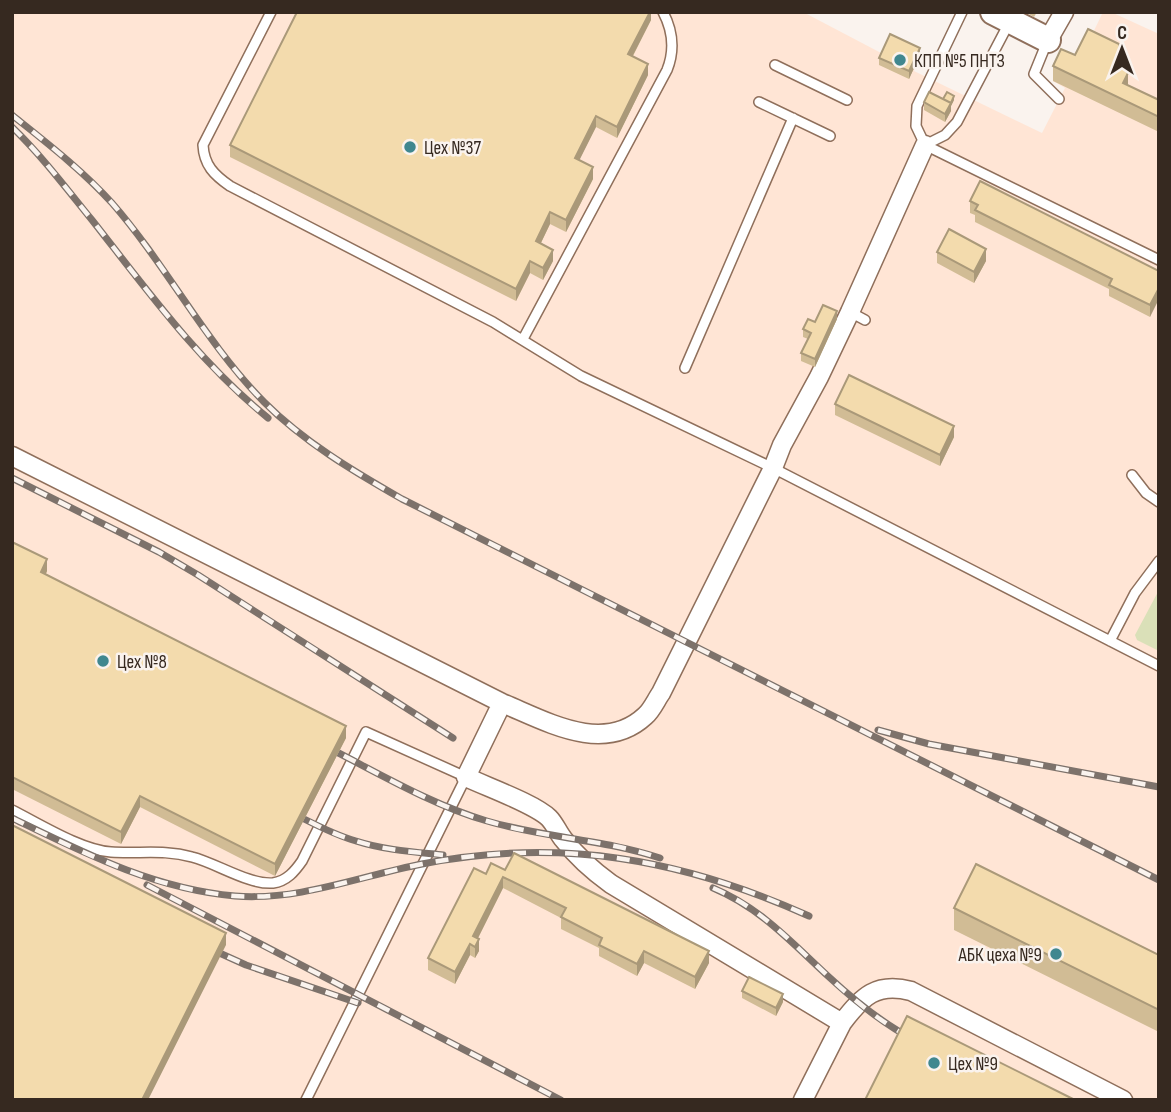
<svg xmlns="http://www.w3.org/2000/svg" width="1171" height="1112" font-family="'Sofia Sans Condensed',sans-serif">
	<style>
		.built { fill: #ffe5d5 }
		.green { fill: #dae0b8 }
		.lines { fill: none; stroke-linecap: round; stroke-linejoin: round }
		.lane-casing { stroke: #8f6f5b; stroke-width: 12 }
		.street-casing { stroke: #8f6f5b; stroke-width: 21 }
		.secondary-casing { stroke: #8f6f5b; stroke-width: 28 }
		.lane { stroke: #fff; stroke-width: 9 }
		.street { stroke: #fff; stroke-width: 18 }
		.secondary { stroke: #fff; stroke-width: 24 }
		.rail-casing { stroke: #7d726b; stroke-width: 7 }
		.rail { stroke: #faf3ee; stroke-width: 4.5; stroke-dasharray: 13; stroke-linecap: butt }
		.wall { fill: #d1bc95 }
		.shaded-wall { fill: #aa9979 }
		.building { fill: #f3dbad; stroke: #aa9979; stroke-width: 2 }
		.poi-dot { fill: #40878f; stroke: #faf3ee; stroke-width: 2.5 }
		.labels { text-anchor: middle; stroke-width: 5; stroke-linejoin: round; paint-order: stroke }
		.poi-label { font-size: 19px; fill: #362920; stroke: #faf3ee; text-anchor: start }
	</style>
	<rect width="100%" height="100%" fill="#faf3ee"/>
	<path class="built" d="M12 12H803L883 54 920 55 914 71 1042 133 1065 88 1053 81 1061 64 1075 70 1103 12H1111L1159 34V1100H12Z"/>
	<path class="green" d="M1159 590V651L1137 640 1135 635Z"/>
	<g class="lines">
		<defs>
			<path id="lane" d="M271 12 203 145C204 165 214 175 230 186L493 322 581 376 773 468 1159 666
				M962 12 917 106 916 126 925 145 1159 260
				M1047 42 1034 74 1059 99
				M775 65 847 100
				M759 102 830 136
				M925 145 945 135 957 122 1009 23
				M850 312 865 320
				M523 339 667 70C675 50 673 31 663 12
				M685 368 793 118
				M1132 475 1146 493 1159 502
				M1110 641 1135 593 1159 561
				M12 810C40 824 81 850 111 852 139 854 164 849 192 857 216 863 249 885 273 883 287 881 295 871 302 861L366 732 466 777 306 1100"/>
			<path id="street" d="M1048 40 1064 12
				M12 456 502 703C546 721 603 755 645 716 652 710 656 700 661 693L773 468 782 445 819 377 850 312 925 145
				M502 703 466 777C487 787 535 804 549 818 555 824 558 833 564 840 578 858 593 871 611 884L842 1023
				M803 1100 842 1023C862 996 877 982 911 991L1123 1100"/>
			<path id="secondary" d="M993 12 1048 40"/>
		</defs>
		<use href="#lane" class="lane-casing"/>
		<use href="#street" class="street-casing"/>
		<use href="#secondary" class="secondary-casing"/>
		<use href="#lane" class="lane"/>
		<use href="#street" class="street"/>
		<use href="#secondary" class="secondary"/>
		<defs>
			<path id="rail" d="M12 115C47 143 82 170 112 203 167 266 205 342 264 402 304 442 353 471 402 499L1159 880
				M12 127C42 156 66 188 92 220 147 290 199 362 268 418
				M12 478 159 552 198 575 453 738
				M878 730 929 744 1159 787
				M321 744C373 770 431 805 487 821 544 838 603 839 660 858
				M286 810C309 821 331 834 356 841 384 850 414 852 443 855
				M12 818C84 853 154 889 235 896 300 901 360 876 422 864 561 837 682 859 809 916
				M147 885 561 1100
				M713 888C761 908 792 943 829 977 856 1002 883 1024 916 1041
				M204 946 246 965 358 1003"/>
		</defs>
		<use href="#rail" class="rail-casing"/>
		<use href="#rail" class="rail"/>
	</g>
	<path class="wall" d="M651 12V20L633 56 648 75 617 138 596 127 579 160 593 179 566 232 550 224 541 243 553 261 543 280 530 273 516 301 230 157V145Z
		M1025 12H1037L1034 17Z
		M920 55 909 79 879 65V58Z
		M1075 55 1128 85 1159 100V132L1053 81V66Z
		M943 99 954 100 951 106V111L945 122 924 110V102Z
		M970 201 1159 271 1150 317 1109 296V289L975 222V215L970 213Z
		M937 252 986 261 974 283 937 263Z
		M837 319 815 367 801 361V353L808 339 803 337V329L815 322Z
		M835 404 954 437 940 466 835 415Z
		M12 542 47 571 46 574 346 738 275 876 140 807 121 844 12 789Z
		M491 863 709 963 695 989 644 963 637 976 599 956V948L561 929V918L503 888 478 938 479 951 475 958 470 955 455 984 428 970V958L486 874Z
		M954 908 1159 955V1032L954 930Z
		M742 991 783 1002 776 1016 742 998Z"/>
	<path class="shaded-wall" d="M650 12H651V20L628 65V54Z
		M920 48V55L909 79V71Z
		M648 64V75L617 138V127Z
		M1128 73V88L1123 83Z
		M954 96V100L951 106V111L945 122V114Z
		M596 116V127L575 169V158Z
		M593 167V179L566 232V220Z
		M550 212V224L536 253V241Z
		M986 249V261L974 283V272Z
		M553 250V261L543 280V268Z
		M530 261V273L516 301V289Z
		M1159 288V299L1150 317V305Z
		M837 311V319L815 367V359Z
		M954 426V437L940 466V455Z
		M47 559V571L41 584V572Z
		M346 726V738L275 876V864Z
		M140 796V807L121 844V832Z
		M503 877V888L474 946 473 936Z
		M226 933V945L148 1100H142Z
		M479 939V951L475 958V947Z
		M470 944V955L455 984V972Z
		M644 951V963L637 976V964Z
		M709 951V963L695 989V977Z
		M783 994V1002L776 1016V1008Z"/>
	<path class="building" d="M297 12H650L628 54 648 64 617 127 596 116 575 158 593 167 566 220 550 212 536 241 553 250 543 268 530 261 516 289 230 145Z
		M1088 29 1119 44 1128 73 1123 83 1159 100V117L1053 66 1061 49 1075 55Z
		M890 34 920 48 909 71 879 58Z
		M929 92 951 103 945 114 924 102Z
		M947 92 954 96 951 103 943 99Z
		M980 181 1159 271V288L1150 305 1109 285 1112 279 975 210 978 205 970 201Z
		M949 229 986 249 974 272 937 252Z
		M823 305 837 311 815 359 801 353 811 333 803 329 808 319 815 322Z
		M849 375 954 426 940 455 835 404Z
		M12 542 47 559 41 572 346 726 275 864 140 796 121 832 12 777Z
		M12 825 226 933 142 1100H12Z
		M514 853 709 951 695 977 644 951 637 964 599 945 602 938 561 917 566 908 503 877 473 936 479 939 475 947 470 944 455 972 428 958 474 868 486 874 491 863 505 870Z
		M976 864 1159 955V1010L954 908Z
		M749 977 783 994 776 1008 742 991Z
		M907 1016 1075 1100H865Z"/>
	<g class="poi-dot">
		<circle cx="900" cy="60" r="7"/>
		<circle cx="410" cy="147" r="7"/>
		<circle cx="103" cy="661" r="7"/>
		<circle cx="1056" cy="954" r="7"/>
		<circle cx="934" cy="1063" r="7"/>
	</g>
	<g class="labels">
		<g class="poi-label">
			<text x="914" y="67">КПП №5 ПНТЗ</text>
			<text x="424" y="154">Цех №37</text>
			<text x="117" y="668">Цех №8</text>
			<text x="1042" y="961" text-anchor="end">АБК цеха №9</text>
			<text x="948" y="1070">Цех №9</text>
		</g>
	</g>
	<rect width="1171" height="1112" fill="none" stroke="#362920" stroke-width="28"/>
	<g transform="translate(1122 49)" stroke="#faf3ee" stroke-width="5" paint-order="stroke">
	<path d="M0-5L12 26L0 18L-12 26Z" fill="#362920"/>
	<text y="-10" font-size="19" font-weight="bold" text-anchor="middle" fill="#362920">С</text>
	</g>
</svg>
